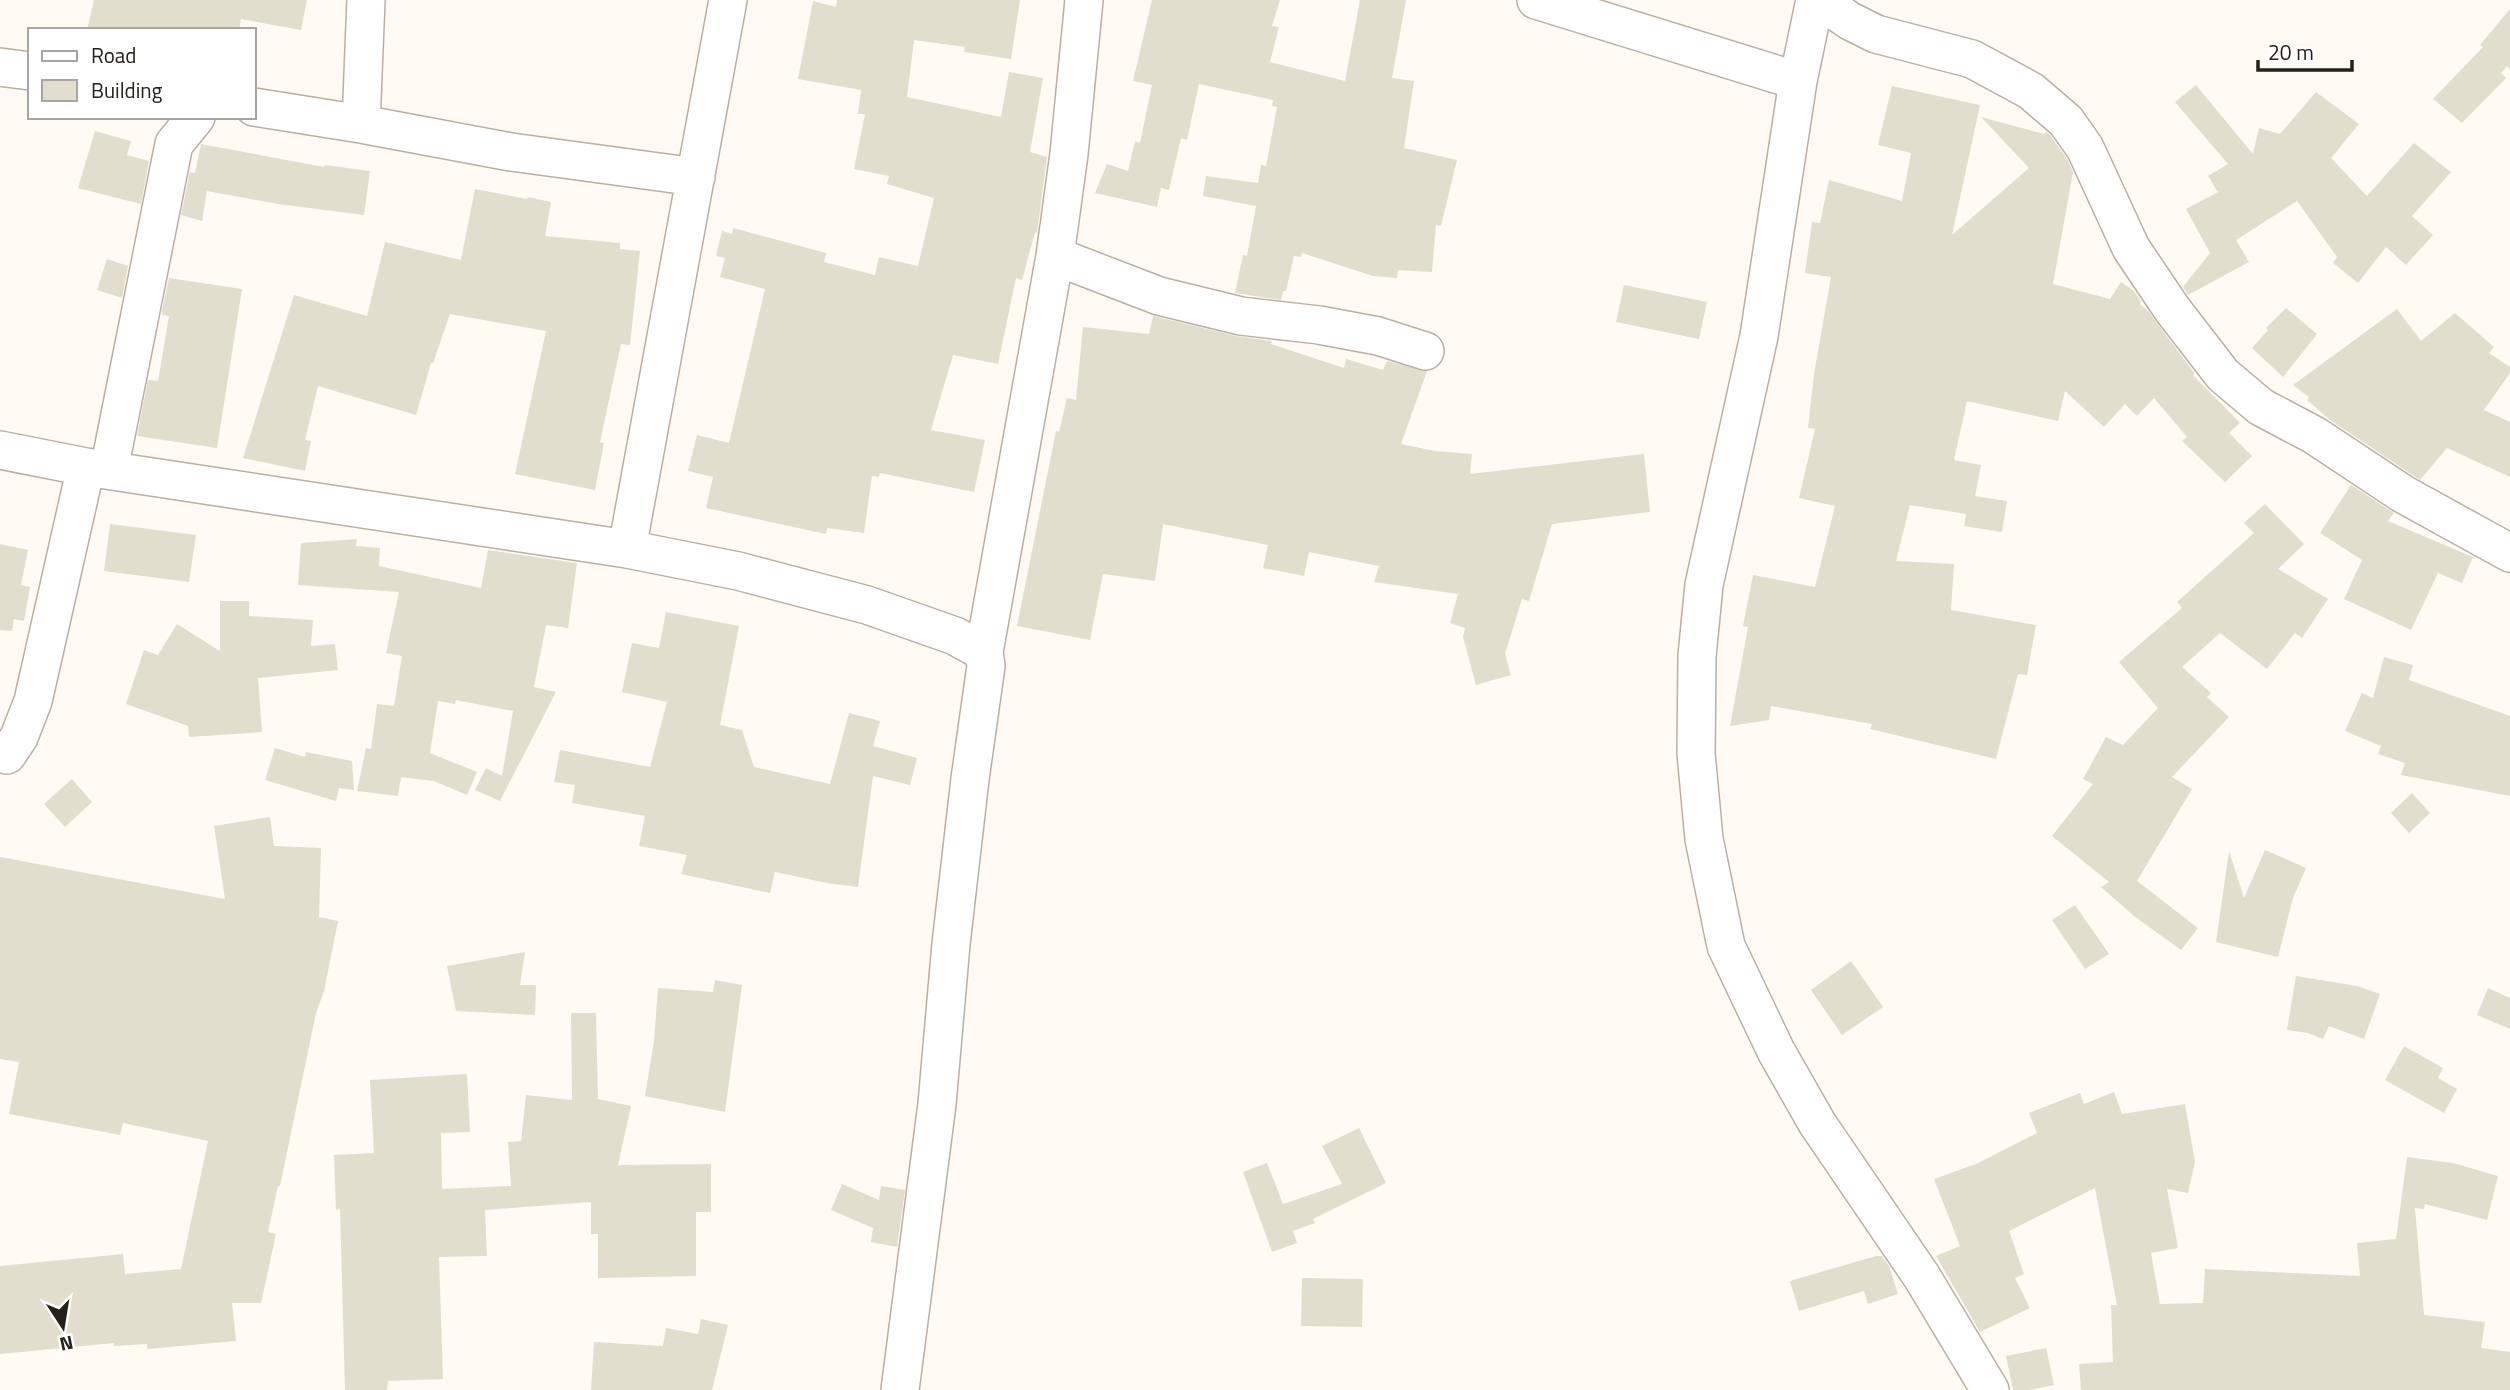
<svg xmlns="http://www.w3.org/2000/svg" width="2510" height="1390" font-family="'Titillium Web',sans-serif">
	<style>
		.building { fill: #e1decd }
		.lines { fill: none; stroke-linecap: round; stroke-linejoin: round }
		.street-casing { stroke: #bbafa2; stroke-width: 40 }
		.street { stroke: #fff; stroke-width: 37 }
	</style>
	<rect width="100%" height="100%" fill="#fffaf4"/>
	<path class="building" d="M94 0H307L301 30 241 19 239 30H87Z
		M837 0H1020L1011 59 964 52 965 47 914 40 907 97 1001 117 1009 72 1043 78 1030 152 1047 157 1037 233 1035 232 1022 280 1016 278 998 364 953 355 931 430 985 440 974 492 880 473 879 477 872 476 864 533 827 528 826 534 706 508 713 477 688 471 697 435 729 443 765 289 720 277 725 258 716 256 722 231 732 234 733 228 826 253 824 262 875 275 879 257 918 266 934 198 887 184 889 176 854 169 865 114H858L861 90 798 79 813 1 836 7Z
		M1152 0H1280L1272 26 1279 27 1270 62 1345 81 1360 0H1406L1392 78 1414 81 1404 148 1457 160 1441 226 1436 225 1432 272 1398 270 1397 278 1373 276 1302 253 1301 257 1294 256 1286 291H1283L1281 300 1235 293 1243 255 1247 256 1256 206 1203 196 1206 176 1258 183 1261 165 1266 166 1277 107 1272 106 1273 100 1199 84 1187 140 1181 138 1169 190 1161 188 1157 207 1095 193 1107 164 1128 171 1135 141 1140 143 1152 85 1133 81Z
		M2510 9V69L2507 66 2501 73 2506 78 2462 123 2433 99 2483 47 2480 45Z
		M2196 85 2253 154 2259 128 2280 134 2316 92 2359 124 2331 158 2367 196 2414 143 2451 172 2412 216 2433 235 2406 265 2386 247 2358 283 2333 263 2337 257 2297 201 2236 240 2249 262 2188 295 2183 287 2210 253 2186 209 2218 192 2208 176 2228 164 2175 102Z
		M1892 86 1980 105 1952 235 2029 168 1981 117 2044 134 2046 132 2050 135 2067 159 2073 172 2053 284 2110 299 2121 282 2134 291 2141 301 2140 304 2148 311 2195 374 2193 375 2240 423 2229 433 2252 456 2225 482 2182 441 2187 437 2154 398 2137 416 2125 404 2104 427 2065 391 2058 421 1967 401 1954 460 1981 465 1975 496 2007 501 2002 532 1964 526 1966 514 1910 505 1896 561 1954 564 1951 610 2036 625 2027 675 2018 674 1996 759 1870 729 1872 724 1771 706 1769 720 1730 726 1748 627 1743 626 1753 575 1815 587 1835 506 1799 498 1815 429 1808 428 1814 374 1831 277 1805 273 1812 222 1820 223 1829 180 1902 201 1911 153 1878 145Z
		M95 131 131 141 127 155 149 161 141 204 78 188Z
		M201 144 324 167 325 165 370 171 364 215 278 204 207 191 202 221 181 215 190 172 195 173Z
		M475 189 527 199 528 197 551 202 545 236 620 243V249L640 251 630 345 621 344 600 442 604 443 595 490 515 474 546 331 450 314 433 363H431L416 415 318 386 305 440 311 441 305 471 243 458 294 295 367 316 385 242 461 260Z
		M107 259 128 266 122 298 97 290Z
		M169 278 242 289 217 448 137 436 148 380 158 381 169 316 163 315 162 311Z
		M1624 285 1707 302 1699 339 1616 322Z
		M2286 308 2317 334 2283 377 2252 348 2268 330 2266 328Z
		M2397 309 2421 341 2455 313 2494 347 2489 353 2510 367V373L2484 410 2510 422V477L2447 448 2420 480 2330 420 2307 400 2309 397 2293 385Z
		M1153 316 1236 336 1272 341 1271 344 1344 368 1346 359 1383 370 1387 361 1427 371 1401 444 1435 451 1472 454 1470 474 1644 454 1650 512 1552 524 1529 601 1522 599 1505 654 1511 675 1476 685 1463 637 1465 628 1450 623 1458 594 1374 582 1379 566 1309 552 1304 576 1263 568 1268 545 1163 524 1155 581 1103 574 1090 640 1017 626 1056 431 1059 432 1067 398 1076 400 1083 327 1149 334Z
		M2351 485 2394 513 2388 521 2473 557 2462 583 2438 573 2411 630 2344 599 2362 560 2320 533Z
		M2265 504 2304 544 2278 569 2328 599 2302 638 2295 633 2267 669 2220 633 2182 667 2211 693 2207 697 2229 717 2172 777 2192 789 2137 881 2198 928 2181 950 2134 916 2101 887 2109 882 2052 836 2093 784 2083 779 2106 737 2123 745 2158 708 2119 662 2182 608 2177 602 2254 533 2244 523Z
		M110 524 196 535 189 582 104 571Z
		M357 539 356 546 380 548 379 566 481 588 488 550 577 563 568 628 546 625 534 687 556 692 500 801 475 790 486 768 502 776 513 711 456 700 455 704 438 701 430 753 477 772 467 795 434 781 401 777 398 796 357 791 366 748 371 749 377 704 394 706 402 656 386 653 399 592 298 585 301 543Z
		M0 544 28 550 21 585 30 587 24 621 14 619 12 631 0 630Z
		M220 601H249V616L313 620 311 646 335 644 338 670 258 678 262 732 189 737 188 726 126 704 144 650 158 655 177 624 220 651Z
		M666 612 739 626 720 725 742 730 754 767 830 784 849 713 880 721 873 746 917 758 910 785 873 776 858 887 827 883 775 872 770 893 681 874 687 855 639 846 645 816 572 803 575 785 554 782 560 750 650 767 667 702 622 692 632 643 659 648Z
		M2384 657 2413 665 2409 680 2510 716V796L2401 775 2405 763 2378 754 2381 746 2345 731 2362 693 2373 698Z
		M275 748 305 757 306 752 352 761 354 790 339 788 336 801 265 780Z
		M72 779 92 802 65 827 44 804Z
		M2412 793 2430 813 2409 833 2391 813Z
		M270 817 274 846 321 848 319 917 338 921 324 991 316 1013 280 1186H278L268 1232 276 1234 261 1303H232L236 1341 147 1349V1344L114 1346V1343L0 1354V1266L123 1254 125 1274 181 1269 208 1141 123 1123 120 1135 9 1114 19 1062 0 1059V857L225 899 214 826Z
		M2265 850 2306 868 2293 898 2278 957 2216 942 2229 851 2244 898Z
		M2075 905 2109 954 2085 969 2052 920Z
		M525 952 520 985H536L535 1015 456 1011 447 966Z
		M1851 961 1883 1007 1842 1035 1811 990Z
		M2296 976 2357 986 2380 994 2364 1039 2329 1026 2323 1039 2308 1033 2287 1030Z
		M715 980 742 985 725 1112 645 1096 654 1041 658 988 713 992Z
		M2488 988 2510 998V1029L2477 1015Z
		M571 1013H596L598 1099 631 1106 618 1165 711 1164V1212H696V1276L598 1278V1234H591V1202L485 1210 487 1256 439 1257 443 1379 388 1381 387 1390H345L340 1209 336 1210 334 1155 374 1153 370 1080 467 1074 470 1132 441 1133 442 1189 511 1186 508 1142 521 1141 526 1095 572 1100Z
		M2404 1046 2443 1068 2438 1078 2457 1089 2444 1113 2385 1080Z
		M2114 1092 2122 1114 2185 1104 2195 1162 2188 1193 2167 1189 2178 1248 2151 1253 2160 1304 2203 1303 2205 1269 2360 1276 2357 1243 2396 1239 2407 1157 2453 1163 2498 1176 2487 1220 2425 1204 2424 1209 2415 1208 2424 1315 2485 1322 2481 1348 2510 1352V1390H2081L2079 1364 2113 1362 2111 1305H2117L2095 1188 2009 1231 2024 1274 2015 1278 2030 1308 1980 1332 1936 1256 1960 1246 1934 1179 1976 1164 2037 1133 2029 1113 2080 1093 2084 1104Z
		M1359 1128 1386 1183 1313 1219 1315 1223 1293 1231 1297 1243 1272 1252 1243 1172 1267 1163 1283 1204 1342 1184 1322 1146Z
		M842 1184 879 1200 881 1186 905 1190 897 1247 871 1242 873 1228 831 1210Z
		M1876 1256H1882L1889 1266 1898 1294 1868 1304 1864 1291 1799 1311 1790 1281Z
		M1302 1278 1363 1279 1362 1327 1301 1326Z
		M701 1319 728 1325 712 1390H591L594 1342 663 1346 666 1328 698 1334Z
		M2046 1348 2054 1385 2029 1390H2013L2006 1356Z"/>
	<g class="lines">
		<defs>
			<path id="street" d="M1536 0 1798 81
				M1815 0 1798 81 1759 336 1704 585 1697 656 1696 753 1704 839 1726 946 1776 1051 1817 1123 1922 1277 1990 1390
				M1819 0 1850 21 1876 34 1972 59 2031 91 2066 121 2085 148 2131 248 2172 309 2223 375 2261 407 2314 435 2403 494 2510 553
				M0 67 30 71
				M254 107 361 124 511 152 696 177
				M361 124 366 0
				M1055 256 1159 296 1241 316 1319 325 1378 336 1425 351
				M0 450 86 467 627 549 738 571 867 605 955 636 984 652 986 666 970 779 951 944 937 1104 900 1390
				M109 470 174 144 196 117
				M627 549 728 0
				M984 652 1055 256 1069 154 1084 0
				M7 755 19 737 33 701 86 467"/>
		</defs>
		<use href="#street" class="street-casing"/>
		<use href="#street" class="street"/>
	</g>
	<rect x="28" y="28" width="228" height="91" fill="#ffffff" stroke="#a7a6a4" stroke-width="2"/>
	<rect x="42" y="51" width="35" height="10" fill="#ffffff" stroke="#a7a6a4" stroke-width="2"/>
	<text x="91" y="63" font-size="21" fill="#24201b">Road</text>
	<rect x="42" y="80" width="35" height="21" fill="#e1decd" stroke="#a7a6a4" stroke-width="2"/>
	<text x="91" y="98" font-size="21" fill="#24201b">Building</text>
	<g transform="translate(63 1327) rotate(168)" stroke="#ffffff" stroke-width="5" paint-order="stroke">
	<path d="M0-5L12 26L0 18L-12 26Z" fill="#24201b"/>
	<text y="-10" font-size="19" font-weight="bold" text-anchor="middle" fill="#24201b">N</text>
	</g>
	<path d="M2258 60v10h94v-10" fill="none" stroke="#24201b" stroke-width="3.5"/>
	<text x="2268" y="60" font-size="21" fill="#24201b" stroke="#ffffff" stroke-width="5" paint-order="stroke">20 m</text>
</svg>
